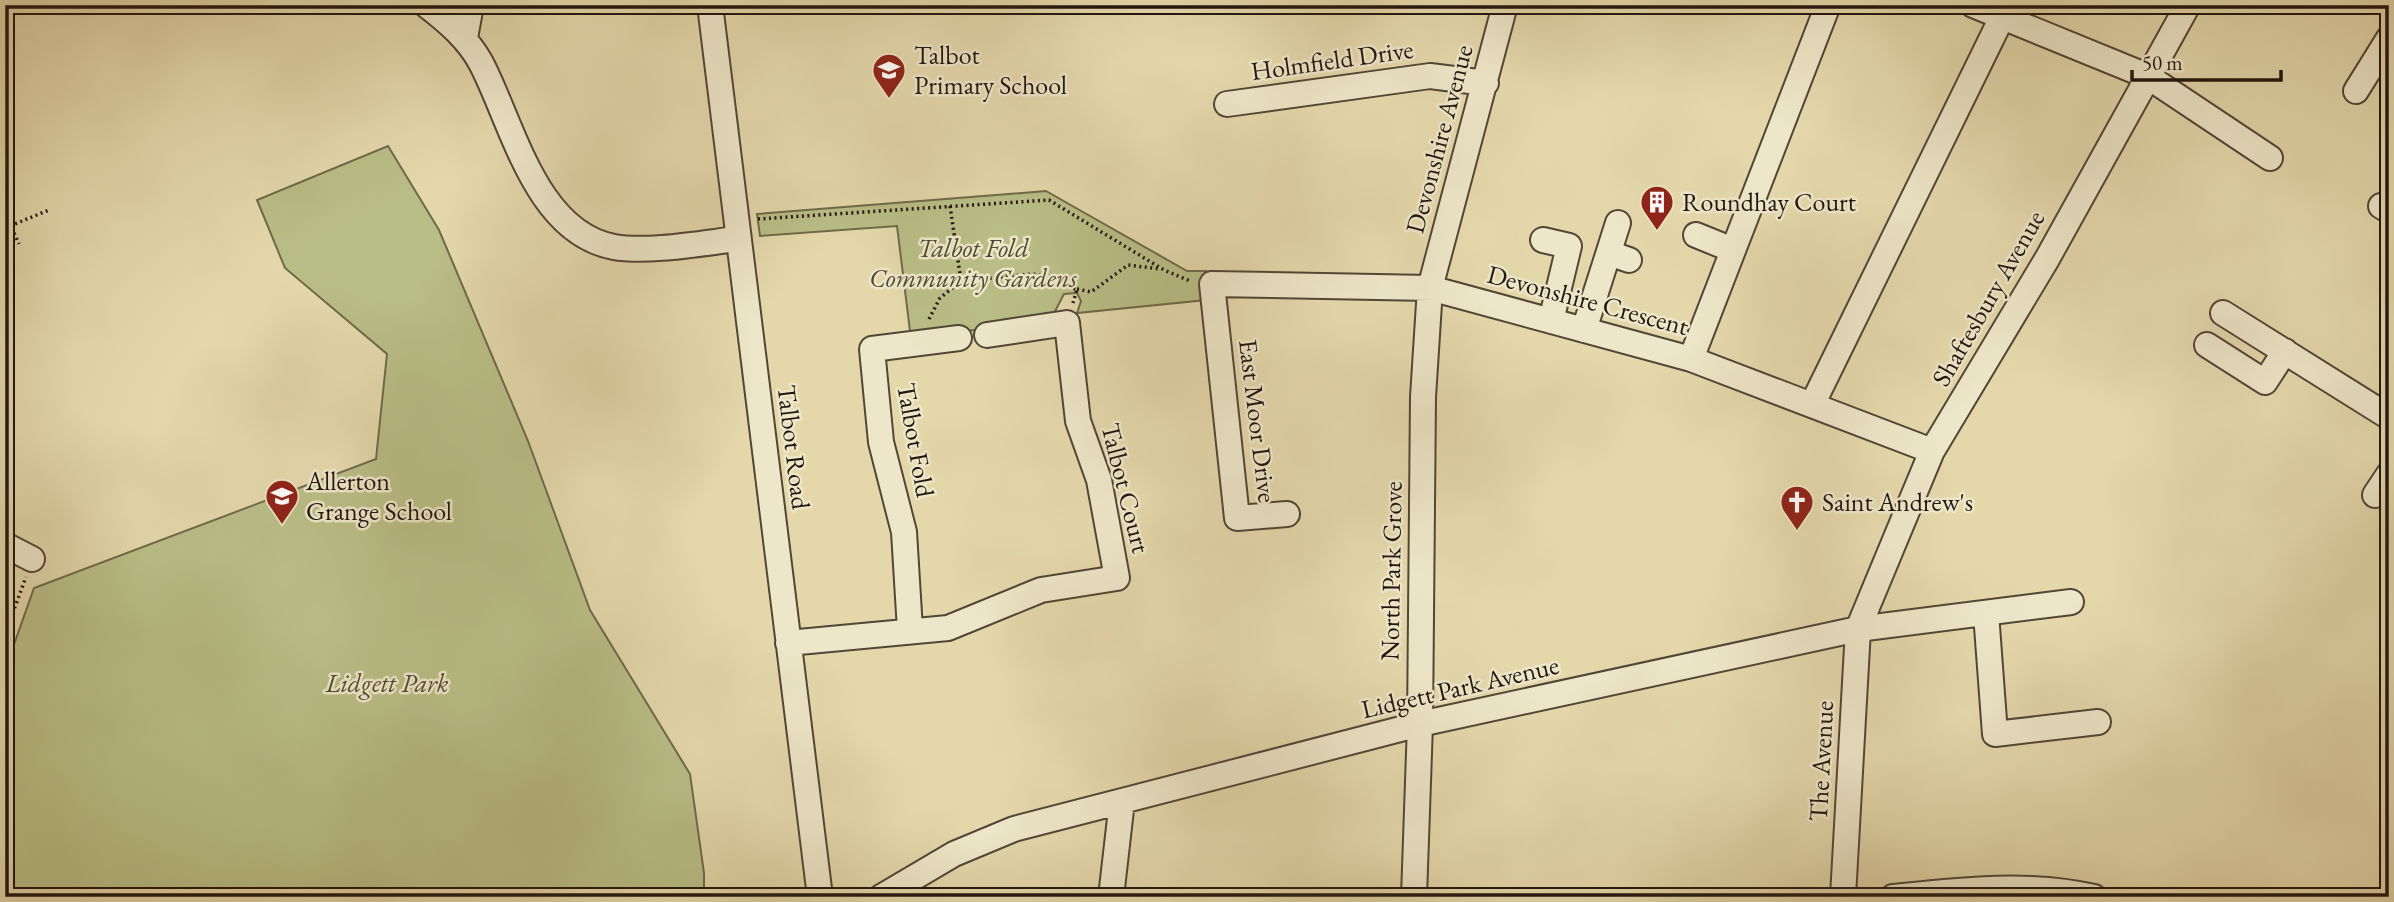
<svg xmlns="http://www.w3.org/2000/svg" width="2394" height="902" font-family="'EB Garamond',serif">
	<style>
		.green { fill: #b9be86; stroke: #6e6a4b; stroke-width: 2 }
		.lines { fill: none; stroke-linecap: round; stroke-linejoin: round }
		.minor-casing { stroke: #524637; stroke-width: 28 }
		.path { stroke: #221610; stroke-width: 3.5; stroke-dasharray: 2 3.5; stroke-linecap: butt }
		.minor { stroke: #ede6c8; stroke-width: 24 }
		.labels { text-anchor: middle; stroke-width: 5; stroke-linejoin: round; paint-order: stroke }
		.poi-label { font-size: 26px; fill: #221610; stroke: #ede6c8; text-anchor: start }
		.street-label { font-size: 26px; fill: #221610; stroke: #ede6c8 }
		.park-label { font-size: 26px; font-style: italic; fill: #4f4833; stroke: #ede6c8 }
	</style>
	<rect width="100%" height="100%" fill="#e4d8ab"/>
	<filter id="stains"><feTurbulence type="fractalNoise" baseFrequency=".00286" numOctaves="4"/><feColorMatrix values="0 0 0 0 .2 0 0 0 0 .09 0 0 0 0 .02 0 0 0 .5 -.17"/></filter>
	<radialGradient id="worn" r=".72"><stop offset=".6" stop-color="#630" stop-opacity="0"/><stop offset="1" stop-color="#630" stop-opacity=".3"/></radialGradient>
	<path class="green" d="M388 146 439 230 528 441 590 610 690 774 704 873V897H5V670L34 588 376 459 387 354 285 268 257 200Z
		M1046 191 1187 271H1206V300L1077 313 1081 301 1077 293 1064 294 1051 319 911 339 897 226 760 236 757 214Z"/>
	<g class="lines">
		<defs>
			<path id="minor" d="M426 5C448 22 468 39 481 63 513 124 535 232 614 247 647 253 703 243 737 239
				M710 5 820 897
				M1973 5 2147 76 2270 158
				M465 38 471 5
				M2356 91 2389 38
				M1227 104 1430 76 1486 83
				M2381 206 2389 211
				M1696 235 1733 250
				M1543 240 1569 246 1551 321
				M1609 253 1629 260
				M2223 313 2389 417
				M1584 330 1618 223
				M2207 345 2265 382 2285 351
				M1691 359 1828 5
				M1812 405 2008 5
				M2375 495 2389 474
				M1287 514 1237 518 1212 284 1430 288 1691 359 1932 451
				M5 545 32 559
				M1986 613 1995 734 2098 722
				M910 630 904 532 881 442 872 349 959 338
				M788 643 948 628 1041 590 1117 578 1099 480 1078 421 1067 323 987 335
				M881 897 954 854 1014 829 1420 724 1858 629 2071 602
				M1111 897 1122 801
				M1414 897 1420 724 1423 397 1430 288 1505 5
				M1843 897 1858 629 1932 451 2047 259 2188 5
				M1893 897C1960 890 2028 882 2094 897"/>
		</defs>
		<use href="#minor" class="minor-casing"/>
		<path class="path" d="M950 206 961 281 1032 274 1049 276 1059 285 1077 289 1073 303
			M5 213 19 244
			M758 219 1049 200 1164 270 1190 281
			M5 228 49 210
			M1077 289 1091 292 1128 265 1160 269
			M929 319 940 298 961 281
			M5 634 26 577"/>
		<use href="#minor" class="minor"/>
	</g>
	<defs>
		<symbol id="school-pin" viewBox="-11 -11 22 30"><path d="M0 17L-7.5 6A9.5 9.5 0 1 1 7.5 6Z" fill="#8f2418" stroke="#ede6c8"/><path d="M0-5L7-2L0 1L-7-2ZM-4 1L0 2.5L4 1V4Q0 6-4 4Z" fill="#fff"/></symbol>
		<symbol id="building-pin" viewBox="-11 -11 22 30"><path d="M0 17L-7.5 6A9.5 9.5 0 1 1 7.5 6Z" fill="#8f2418" stroke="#ede6c8"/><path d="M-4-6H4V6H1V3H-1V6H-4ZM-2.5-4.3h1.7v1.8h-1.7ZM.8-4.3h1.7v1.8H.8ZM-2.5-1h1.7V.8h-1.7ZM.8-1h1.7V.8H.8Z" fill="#fff"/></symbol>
		<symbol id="church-pin" viewBox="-11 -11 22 30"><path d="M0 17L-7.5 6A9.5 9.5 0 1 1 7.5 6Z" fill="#8f2418" stroke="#ede6c8"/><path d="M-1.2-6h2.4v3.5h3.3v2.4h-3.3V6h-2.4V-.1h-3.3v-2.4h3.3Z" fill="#fff"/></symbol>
	</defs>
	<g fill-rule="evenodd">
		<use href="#school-pin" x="870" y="51" width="38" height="52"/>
		<use href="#building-pin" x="1638" y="183" width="38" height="52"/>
		<use href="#school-pin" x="263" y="477" width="38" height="52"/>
		<use href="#church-pin" x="1778" y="483" width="38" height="52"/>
	</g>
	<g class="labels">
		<g class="poi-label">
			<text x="914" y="64">Talbot<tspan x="914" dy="30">Primary School</tspan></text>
			<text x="1682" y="211">Roundhay Court</text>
			<text x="306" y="490">Allerton<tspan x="306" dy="30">Grange School</tspan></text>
			<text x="1822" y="511">Saint Andrew's</text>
		</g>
		<g class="street-label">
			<text transform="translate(1332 60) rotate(-8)" y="9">Holmfield Drive</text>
			<text transform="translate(1439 139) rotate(-75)" y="9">Devonshire Avenue</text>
			<text transform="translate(1988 298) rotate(-60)" y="9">Shaftesbury Avenue</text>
			<text transform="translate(1588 300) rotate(15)" y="9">Devonshire Crescent</text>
			<text transform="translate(1258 421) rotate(83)" y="9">East Moor Drive</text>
			<text transform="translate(916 440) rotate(80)" y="9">Talbot Fold</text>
			<text transform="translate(794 447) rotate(83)" y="9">Talbot Road</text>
			<text transform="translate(1126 488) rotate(76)" y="9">Talbot Court</text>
			<text transform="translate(1391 571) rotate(-89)" y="9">North Park Grove</text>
			<text transform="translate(1460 687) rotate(-13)" y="9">Lidgett Park Avenue</text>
			<text transform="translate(1821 761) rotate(-87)" y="9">The Avenue</text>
		</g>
		<g class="park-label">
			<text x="973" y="257">Talbot Fold<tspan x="973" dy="30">Community Gardens</tspan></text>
			<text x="387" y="692">Lidgett Park</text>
		</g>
	</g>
	<rect width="2394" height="902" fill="none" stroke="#e4d8ab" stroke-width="28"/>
	<rect x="7" y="7" width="2380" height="888" fill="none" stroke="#221610" stroke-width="3.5"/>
	<rect x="14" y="14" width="2366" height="874" fill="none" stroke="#221610" stroke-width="2"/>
	<path d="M2132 70v10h149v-10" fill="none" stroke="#221610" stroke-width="3.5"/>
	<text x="2142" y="70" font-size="21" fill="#221610" stroke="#ede6c8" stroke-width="5" paint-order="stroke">50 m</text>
	<rect width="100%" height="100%" filter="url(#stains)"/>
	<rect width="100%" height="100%" fill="url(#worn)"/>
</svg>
